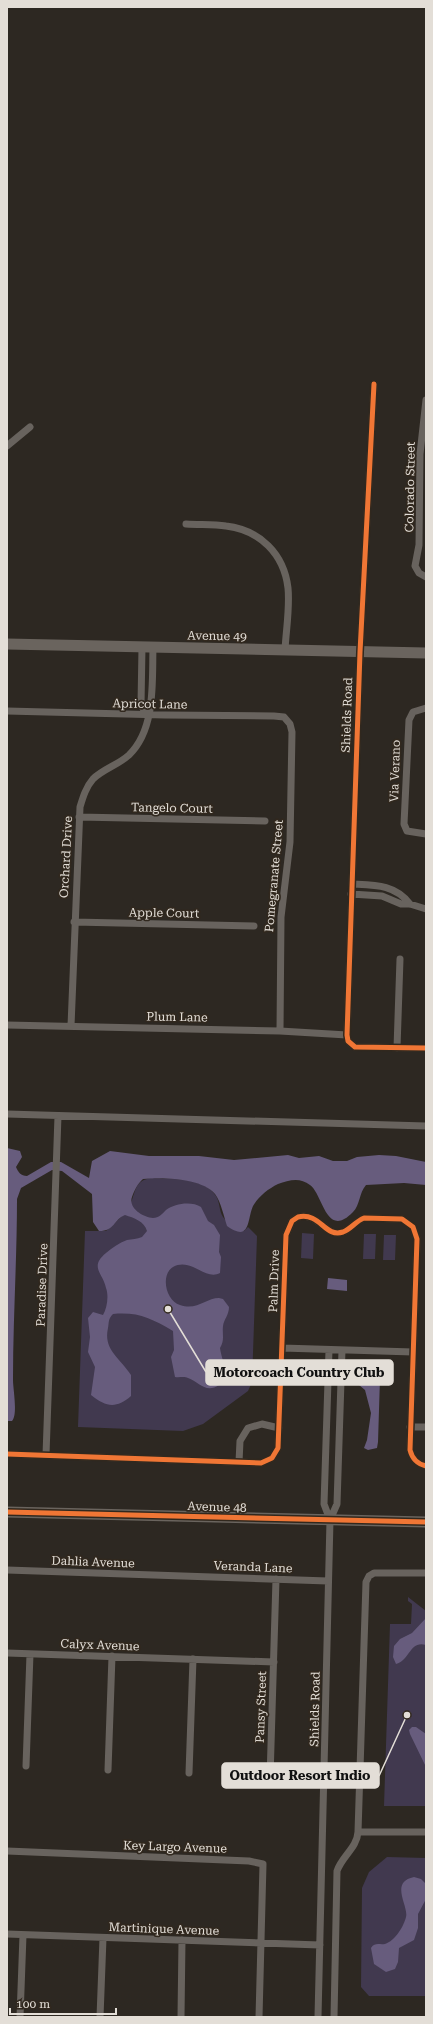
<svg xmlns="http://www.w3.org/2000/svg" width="433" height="2024" font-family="'Roboto Serif',serif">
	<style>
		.green { fill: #41394f }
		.water { fill: #675c7d }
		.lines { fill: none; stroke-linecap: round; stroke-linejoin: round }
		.street { stroke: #68635e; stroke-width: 7 }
		.secondary { stroke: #6a645e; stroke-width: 11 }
		.cycleway-casing { stroke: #31281e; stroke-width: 8 }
		.cycleway { stroke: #f07635; stroke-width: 5 }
		.labels { text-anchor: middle; stroke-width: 3.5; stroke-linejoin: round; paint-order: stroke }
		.street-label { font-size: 12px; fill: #e3ded7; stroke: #31281e }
		.leader { fill: none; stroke: #e3ded7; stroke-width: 1.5 }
		.callout-dot { fill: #e3ded7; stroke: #31281e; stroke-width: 1.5 }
		.callout { fill: #e3ded7; stroke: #e3ded7; stroke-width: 1.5 }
		.callout-label { font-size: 13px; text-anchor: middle; font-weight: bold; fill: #111 }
	</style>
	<rect width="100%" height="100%" fill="#2d2822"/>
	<path class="green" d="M152 1178C171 1179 204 1177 216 1196 220 1202 219 1211 223 1217 227 1223 238 1227 244 1231L248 1227 257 1236 252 1382 248 1391 203 1424 183 1431 78 1427 85 1231H106C114 1223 125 1215 130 1205 136 1192 134 1180 152 1178Z
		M302 1233 314 1234 313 1259 301 1258Z
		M364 1234H376L375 1259H363Z
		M384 1235H396L395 1260H383Z
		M408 1597 426 1611V1806H384L390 1624H411L412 1604 408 1601Z
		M387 1857 426 1858V1996H369L361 1987 362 1888 369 1872Z"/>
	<path class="water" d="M7 1148 20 1151 22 1157 16 1167C18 1172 21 1176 27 1176L51 1162H61L89 1178 92 1161 110 1151 149 1156H199L234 1160 288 1155 299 1158 319 1156 333 1161H347L357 1157 379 1155 396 1156 426 1162V1185L404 1183 366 1185C359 1193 360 1205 353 1212 326 1240 323 1194 310 1185 300 1177 289 1180 278 1184 268 1189 259 1196 253 1206 247 1219 251 1243 227 1226 224 1217 221 1202 215 1194 202 1178 162 1177 143 1179 138 1183 134 1191 132 1197 128 1208 143 1217 153 1218 159 1218 162 1214 166 1210 175 1203 192 1201 201 1207L208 1221 214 1225 220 1235 219 1252 221 1257 220 1273C205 1281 191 1257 173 1267 160 1275 166 1301 180 1305 197 1311 206 1298 219 1298L223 1299 229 1307C229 1315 224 1319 223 1326 222 1334 225 1340 220 1348 222 1362 230 1373 219 1385 206 1394 199 1382 188 1378 184 1376 179 1378 175 1377L171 1357 174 1350 173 1331C150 1318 139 1312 113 1314 108 1319 109 1322 108 1328 103 1350 120 1358 131 1375V1396C116 1409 106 1407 91 1395L95 1367 88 1352 90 1337 88 1318 93 1312 103 1315C107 1308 109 1296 106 1288 103 1273 89 1267 106 1253 112 1248 119 1243 127 1240 132 1239 137 1239 142 1237L147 1231C144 1221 134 1218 125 1215 113 1220 115 1231 99 1231L93 1222 92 1194 62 1171 52 1170 21 1188 17 1199C17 1259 13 1319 13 1380 13 1389 18 1415 12 1421H7Z
		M328 1278 347 1280V1291L327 1289Z
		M366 1369 378 1374 380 1378 378 1442 377 1448 368 1450 364 1448 367 1440 371 1413 365 1390 359 1385 357 1380 360 1374Z
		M426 1618V1645C410 1640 410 1660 396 1664L393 1657 394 1646 400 1639 412 1633Z
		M412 1727H416L426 1734V1767L410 1734 409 1730Z
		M414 1877 421 1879 426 1884V1899L418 1914V1928L414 1940 399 1948 398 1962 395 1969 386 1972 374 1964 371 1948C375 1942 379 1945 385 1944 395 1941 404 1926 406 1917 409 1906 389 1882 414 1877Z"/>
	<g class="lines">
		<path class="street" d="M374 384 360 652 347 1035 348 1041 355 1047 426 1048
			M426 400 420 454 419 545 415 566 419 573 426 577
			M7 446 30 427
			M186 524C200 525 213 524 226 526 260 530 284 554 288 588 290 608 286 630 285 650
			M142 647 141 705 147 715
			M426 708 413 712 409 720 404 824 407 831 426 834
			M7 711 165 715 274 716 284 717 290 724 292 732 290 842 281 917 280 1031
			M79 817 265 821
			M352 884C374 885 395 884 410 904
			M351 894 382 896 401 904H410L426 909
			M74 922 254 926
			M7 1025 280 1031 347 1035
			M71 1026 80 807C83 797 86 787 93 779 103 769 118 765 129 755 156 729 152 682 153 647
			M397 1048 400 959
			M7 1114 426 1126
			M282 1348 413 1352
			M410 1427H426
			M7 1454 261 1463 272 1458 278 1448 286 1235 292 1221 298 1217C321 1212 324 1238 343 1232 351 1229 356 1221 364 1218L402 1219 413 1227 417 1239 410 1450C412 1458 417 1464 426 1466
			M46 1455 58 1116
			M239 1462 240 1441 248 1428 262 1424 279 1428
			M330 1520 337 1504 342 1350
			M7 1570 328 1581
			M276 1579 270 1778 275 1783H324
			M7 1653 274 1662
			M26 1766 30 1654
			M108 1770 112 1656
			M189 1773 193 1659
			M358 1832H426
			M7 1851 249 1861 263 1864 259 2017
			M7 1934 320 1945
			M20 2017 23 1935
			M100 2017 103 1938
			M181 2017 182 1940
			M318 2017 330 1520 324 1504 329 1350
			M334 2017 337 1871C342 1856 357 1848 358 1832L366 1582 369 1576 374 1573H426"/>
		<path class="secondary" d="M7 644 426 653
			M7 1512 426 1522"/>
		<defs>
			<path id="cycleway" d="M374 384 360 652 347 1035 348 1041 355 1047 426 1048
				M7 1454 261 1463 272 1458 278 1448 286 1235 292 1221 298 1217C321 1212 324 1238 343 1232 351 1229 356 1221 364 1218L402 1219 413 1227 417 1239 410 1450C412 1458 417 1464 426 1466
				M7 1512 426 1522"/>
		</defs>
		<use href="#cycleway" class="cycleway-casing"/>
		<use href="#cycleway" class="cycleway"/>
	</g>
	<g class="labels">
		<g class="street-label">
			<text transform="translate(410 487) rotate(-89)" y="4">Colorado Street</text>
			<text transform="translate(217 636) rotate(1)" y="4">Avenue 49</text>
			<text transform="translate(150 704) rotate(1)" y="4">Apricot Lane</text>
			<text transform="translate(347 715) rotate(-88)" y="4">Shields Road</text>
			<text transform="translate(395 771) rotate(-88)" y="4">Via Verano</text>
			<text transform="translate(172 808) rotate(1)" y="4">Tangelo Court</text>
			<text transform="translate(66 857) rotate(-87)" y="4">Orchard Drive</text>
			<text transform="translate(274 876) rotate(-85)" y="4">Pomegranate Street</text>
			<text transform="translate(164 913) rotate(1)" y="4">Apple Court</text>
			<text transform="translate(177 1017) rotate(1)" y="4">Plum Lane</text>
			<text transform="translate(274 1281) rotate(-88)" y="4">Palm Drive</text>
			<text transform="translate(42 1285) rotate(-88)" y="4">Paradise Drive</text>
			<text transform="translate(217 1507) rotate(2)" y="4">Avenue 48</text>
			<text transform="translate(93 1562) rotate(2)" y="4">Dahlia Avenue</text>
			<text transform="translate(253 1567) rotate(2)" y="4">Veranda Lane</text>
			<text transform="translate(100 1645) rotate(2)" y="4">Calyx Avenue</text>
			<text transform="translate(261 1707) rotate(-88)" y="4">Pansy Street</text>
			<text transform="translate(315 1709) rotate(-89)" y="4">Shields Road</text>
			<text transform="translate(175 1847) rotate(2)" y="4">Key Largo Avenue</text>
			<text transform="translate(164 1929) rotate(2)" y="4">Martinique Avenue</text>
		</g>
	</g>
	<path class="leader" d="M168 1309L206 1372M407 1715L379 1776"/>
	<g class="callout-dot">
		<circle cx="168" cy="1309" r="4"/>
		<circle cx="407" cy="1715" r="4"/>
	</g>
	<g class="callout">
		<rect x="206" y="1360" width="187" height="25" rx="4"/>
		<rect x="222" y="1763" width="157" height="25" rx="4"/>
	</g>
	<g class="callout-label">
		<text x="299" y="1377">Motorcoach Country Club</text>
		<text x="300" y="1780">Outdoor Resort Indio</text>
	</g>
	<rect width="433" height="2024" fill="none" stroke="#e3ded7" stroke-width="16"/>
	<path d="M10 2008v6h106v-6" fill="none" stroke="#e3ded7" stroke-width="2"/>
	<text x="16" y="2008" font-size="12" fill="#e3ded7" stroke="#31281e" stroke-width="3" paint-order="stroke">100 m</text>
</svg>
